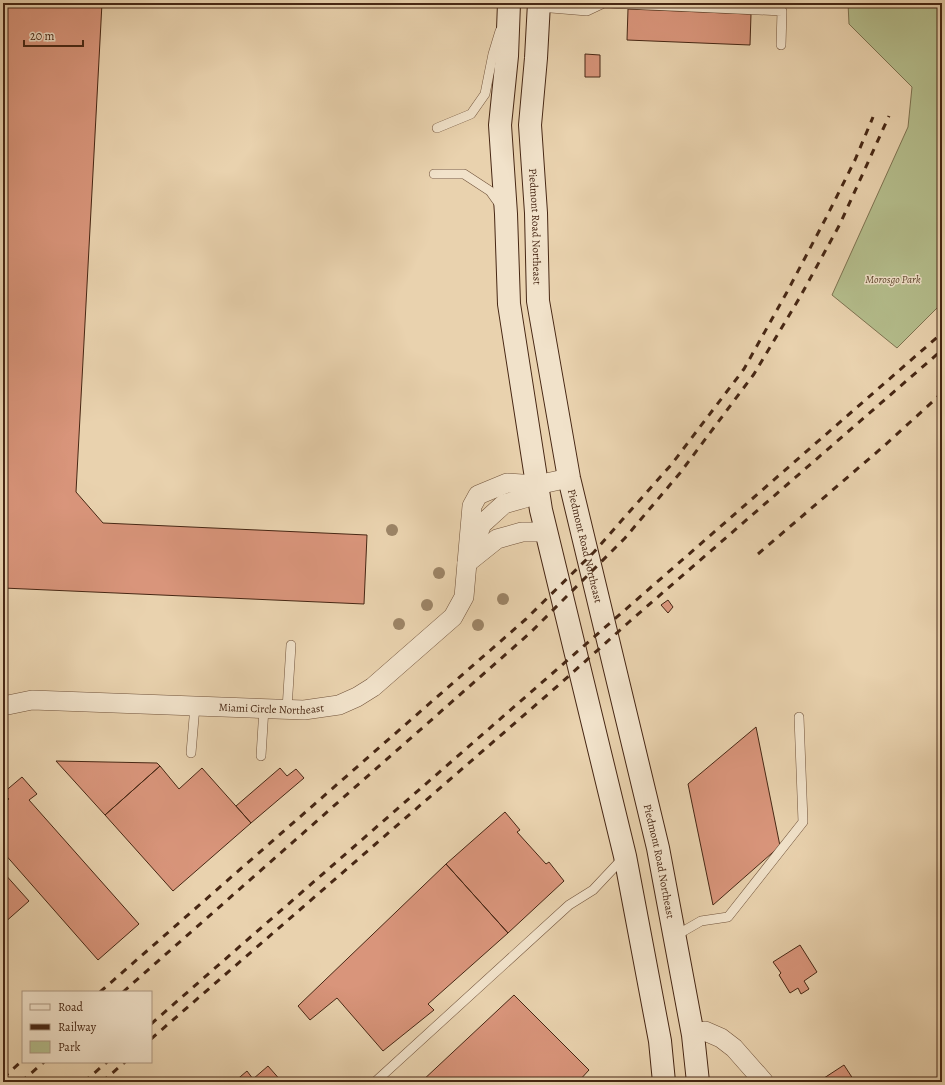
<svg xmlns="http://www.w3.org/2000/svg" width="945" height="1085" font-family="Alegreya,serif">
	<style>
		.green { fill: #b4bd8c; stroke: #7e7250 }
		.building { fill: #d9957b; stroke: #472714 }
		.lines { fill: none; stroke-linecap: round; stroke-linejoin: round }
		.service-casing { stroke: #70523a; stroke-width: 10 }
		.minor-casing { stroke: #70523a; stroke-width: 20 }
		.secondary-casing { stroke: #472714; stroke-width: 24 }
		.service { stroke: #f1e2ca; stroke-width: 9 }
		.minor { stroke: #f1e2ca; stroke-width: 19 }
		.secondary { stroke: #f1e2ca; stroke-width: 22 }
		.rail { stroke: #472714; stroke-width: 3; stroke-dasharray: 7 7; stroke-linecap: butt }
		.tree { fill: #9c8466 }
		.labels { text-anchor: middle; stroke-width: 3; stroke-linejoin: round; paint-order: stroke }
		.street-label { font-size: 11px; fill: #472714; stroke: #f1e2ca }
		.park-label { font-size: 11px; font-style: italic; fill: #5d452c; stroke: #f1e2ca }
	</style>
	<rect width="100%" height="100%" fill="#e9d2ae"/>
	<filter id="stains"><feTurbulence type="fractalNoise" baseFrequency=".005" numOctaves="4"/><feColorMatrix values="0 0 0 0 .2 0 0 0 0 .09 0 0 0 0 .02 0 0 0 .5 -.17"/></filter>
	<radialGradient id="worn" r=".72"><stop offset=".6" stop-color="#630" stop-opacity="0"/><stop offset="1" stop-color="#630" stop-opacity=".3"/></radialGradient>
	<path class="green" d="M848 3H942V303L897 348 832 295 908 127 912 87 849 24Z"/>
	<path class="building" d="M3 3H102L76 492 103 523 367 535 364 604 3 588Z
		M628 9 751 14 750 45 627 40Z
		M585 54 600 55V77H585Z
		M668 600 673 607 668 613 661 605Z
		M756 727 780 846 713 905 688 784Z
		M56 761 157 763 160 766 105 815Z
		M160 766 179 789 202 768 251 823 173 891 105 815Z
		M280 768 287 776 296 769 304 778 251 823 236 806Z
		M22 777 37 794 29 800 139 924 98 960 3 852V804L9 799 3 793Z
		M505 812 520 830 517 832 546 864 549 862 564 881 508 933 446 864Z
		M446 864 508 933 428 1004 434 1010 383 1051 337 998 310 1020 298 1006Z
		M3 872 29 901 3 924Z
		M800 945 817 972 804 981 809 989 801 994 798 988 790 993 779 975 781 973 773 962Z
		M514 995 589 1070 578 1082H421Z
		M844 1065 855 1082H818Z
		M268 1066 282 1082H234L247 1071 253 1079Z"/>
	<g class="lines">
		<defs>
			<path id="service" d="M539 7 587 11 604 3 782 11 781 45
				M437 128 471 114 485 94 493 54 500 31
				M434 174H464L490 191 500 205
				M287 709 291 645
				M191 753 195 706
				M261 756 264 708
				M675 936 701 921 728 917 803 822 799 717
				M375 1082 569 905 593 890 624 857"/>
			<g id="minor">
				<path d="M473 546 482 524 504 504 525 498 537 485"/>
				<path d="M467 563 497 539 522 532H546"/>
				<path id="s1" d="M3 706 32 700 304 710 339 705 357 697 373 687 453 617 464 597 472 506 478 495 507 483 537 485 569 478"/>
				<path d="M693 1035 705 1031 721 1038 734 1048 764 1082"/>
			</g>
			<g id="secondary">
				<path d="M509 3 507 56 500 125 506 214 509 304 541 510 625 856 660 1041 664 1082"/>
				<path id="s2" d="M539 3 536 58 530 125 536 213 538 301 569 478 658 848 693 1035 698 1082"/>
			</g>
		</defs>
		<use href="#service" class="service-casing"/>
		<use href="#minor" class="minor-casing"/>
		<use href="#secondary" class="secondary-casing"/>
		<use href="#service" class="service"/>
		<use href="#minor" class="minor"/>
		<use href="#secondary" class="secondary"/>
		<path class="rail" d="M758 554 884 446 942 393
			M100 992 526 619 594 552 622 520 671 465 744 369 787 292 827 216 855 160 873 117
			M123 992 531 632 625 538 680 473 754 374 800 297 840 224 889 116
			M151 1024 942 333
			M151 1039 561 683 629 622 942 350
			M3 1078 23 1060
			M21 1082 44 1062
			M84 1082 107 1062
			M102 1082 125 1062"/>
	</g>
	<g class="tree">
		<circle cx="392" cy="530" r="6"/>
		<circle cx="439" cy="573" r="6"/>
		<circle cx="503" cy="599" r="6"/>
		<circle cx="427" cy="605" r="6"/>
		<circle cx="399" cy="624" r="6"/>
		<circle cx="478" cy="625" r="6"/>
	</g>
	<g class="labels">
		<g class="street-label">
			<text dy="4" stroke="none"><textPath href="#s2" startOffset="224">Piedmont Road Northeast</textPath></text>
			<text dy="4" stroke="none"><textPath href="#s2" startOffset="548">Piedmont Road Northeast</textPath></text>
			<text dy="4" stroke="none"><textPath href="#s1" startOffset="269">Miami Circle Northeast</textPath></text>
			<text dy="4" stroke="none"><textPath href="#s2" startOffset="872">Piedmont Road Northeast</textPath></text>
		</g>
		<g class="park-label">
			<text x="893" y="283">Morosgo Park</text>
		</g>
	</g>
	<rect width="945" height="1085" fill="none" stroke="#e9d2ae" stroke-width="16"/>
	<rect x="4" y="4" width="937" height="1077" fill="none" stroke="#472714" stroke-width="2"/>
	<rect x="8" y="8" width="929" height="1069" fill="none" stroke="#472714"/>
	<rect x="22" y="991" width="130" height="72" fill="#f1e2ca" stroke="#ad9781"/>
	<rect x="30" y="1004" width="20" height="6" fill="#f1e2ca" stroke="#ad9781"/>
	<text x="58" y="1011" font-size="12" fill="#472714">Road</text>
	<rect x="30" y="1024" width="20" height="6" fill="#472714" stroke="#ad9781"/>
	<text x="58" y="1031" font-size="12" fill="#472714">Railway</text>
	<rect x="30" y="1041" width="20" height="12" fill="#b4bd8c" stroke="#ad9781"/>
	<text x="58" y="1051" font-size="12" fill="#472714">Park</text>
	<path d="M24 40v6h59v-6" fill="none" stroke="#472714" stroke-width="2"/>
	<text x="30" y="40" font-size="12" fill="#472714" stroke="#f1e2ca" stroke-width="3" paint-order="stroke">20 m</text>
	<rect width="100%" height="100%" filter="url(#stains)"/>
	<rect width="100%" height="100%" fill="url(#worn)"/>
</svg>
